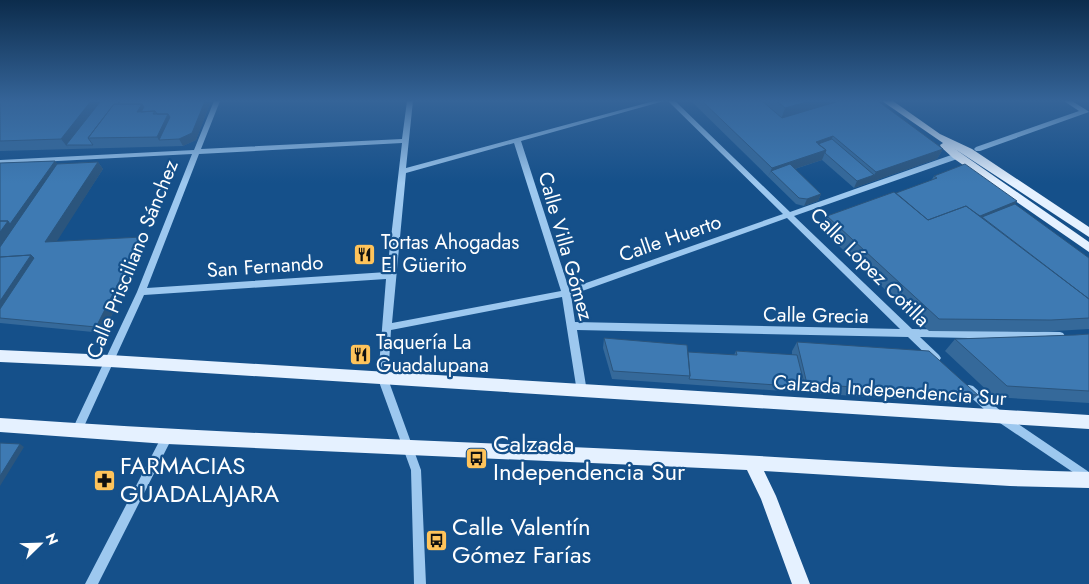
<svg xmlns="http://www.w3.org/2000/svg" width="1089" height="584" font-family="Jost,sans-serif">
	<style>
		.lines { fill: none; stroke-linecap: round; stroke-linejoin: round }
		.minor { fill: #9dc8ef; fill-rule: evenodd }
		.major { fill: #e5f1ff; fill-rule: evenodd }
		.wall { fill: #35699a }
		.shaded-wall { fill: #2b557d }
		.building { fill: #3e7ab3; stroke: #2b557d }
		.labels { text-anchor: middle; stroke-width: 4.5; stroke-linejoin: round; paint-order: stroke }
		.street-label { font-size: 20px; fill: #fff; stroke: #15508a }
		.poi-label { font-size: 20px; fill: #fff; stroke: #15508a; text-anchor: start }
		.near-poi-label { font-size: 24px; fill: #fff; stroke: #15508a; text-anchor: start }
	</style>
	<rect width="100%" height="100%" fill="#15508a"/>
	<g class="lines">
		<path class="minor" d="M214 101H220L201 149 402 139 407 101H413L406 168 654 101H664L521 141 569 289 783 214 668 101H675L790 212 954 154H960V158L794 216 912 329 1060 332 1063 333 1065 336 1063 339 1060 340 920 337 939 355 941 358 939 361 936 362 933 361 908 337 577 330 587 392 586 395 582 396 578 395 577 392 562 297 391 330 388 379 421 470 426 584H414L411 470 378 379 386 279 144 295 81 433 77 435 73 433 72 430 137 292 192 154 0 164V160L194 150ZM402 143 387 272 147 288 199 154ZM514 143 561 291 392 323 406 173ZM787 218 900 329 575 322 571 295Z
			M1064 101H1072L1088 111 1089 112 980 151H976L974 149 976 147 1079 111Z
			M969 385 973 386 1005 415 1089 472V483L997 421 965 392 964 389 965 386Z
			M167 432 171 434 172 437 171 440 98 584H85L163 434Z"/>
		<path class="major" d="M882 101H893L940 134 972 149 1089 227V237L955 149 1089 242V252L953 158 941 147 940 145 943 143Z
			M0 350 110 355 1089 415V429L110 367 0 362Z
			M0 418C226 434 452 441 679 452 815 458 952 469 1089 472V488L1010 486 764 471 776 496 810 584H792L761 499 747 470 167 444 0 432Z"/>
	</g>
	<path class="wall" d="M0 101H211L196 140 183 146 0 151Z
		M691 101H878L943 149 937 159 854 188 822 160 795 169 821 194 818 201 804 206 796 204Z
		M55 161 57 164 98 162 103 169 56 241 147 244 103 333 0 323V163Z
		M934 176 1017 201 1015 204 1089 258V329L1038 332 929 331 821 229 827 216 896 193 931 181Z
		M1089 334V403L994 397 945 351 955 339 1075 335Z
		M604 338 688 352 734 355 736 351 792 355V351L797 342 978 395 968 404 612 379 603 348Z"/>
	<path class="shaded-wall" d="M91 101H105L72 145H66L69 149 61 139Z
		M205 101H211L196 140 183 146 179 139Z
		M810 101H830L827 107 778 128 785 108Z
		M142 104 148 114 137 112Z
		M168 114 174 124 159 140 157 137Z
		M833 136 829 146 815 145 816 142Z
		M943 149 937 159 854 188 857 181 874 175 876 172Z
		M826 150 822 160 776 175 771 171 768 177 772 168Z
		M55 161 63 171 20 233 10 224Z
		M98 162 103 169 52 249 45 242Z
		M821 194 818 201 804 206 807 199Z
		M1017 201 1009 211 978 223 976 217Z
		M8 221 20 233 0 261V232Z
		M142 237 147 244 103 333 96 327Z
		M31 255 41 265 0 318V301Z
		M20 444 24 447 0 486V476Z"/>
	<path class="building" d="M0 101H91L61 139 0 141Z
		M120 101H205L192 133 179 139 159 140 170 117 168 114H157L155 111 141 112 144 107 142 104H118Z
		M120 101 118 104H114L88 138 93 145H66L100 102Z
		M702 101H762L782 118 839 101H878L943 149 876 172 833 136 816 142 826 150 772 168Z
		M777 101H810L785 108Z
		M830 101H839L828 104Z
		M114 104H142L137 112 155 111 153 114H168L157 137 88 138Z
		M832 139 874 175 857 181 825 153 826 150 818 144Z
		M55 161 10 224 8 221H0V163Z
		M98 162 45 242 142 237 96 327 0 318V309L34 258 31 255 0 257V247L57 164Z
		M790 164 821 194 807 199 799 198 771 171Z
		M965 164 1017 201 980 216 966 206 928 220 896 193 937 178 934 176Z
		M894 192 928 220 966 206 1089 299V318L1051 320 939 319 827 216Z
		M1015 204 1089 258V299L982 217Z
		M0 221H8L0 232Z
		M31 255 0 301V257Z
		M1089 334V391L1007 386 955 339 1075 335Z
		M604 338 687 345 690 376 613 371Z
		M797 342 929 351 978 395 807 384Z
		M736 351 797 355 805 387 689 379 690 376 688 352 737 355Z
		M0 443 20 444 0 476Z"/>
	<linearGradient id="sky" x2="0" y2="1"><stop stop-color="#0c2c4c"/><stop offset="0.55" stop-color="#356498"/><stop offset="1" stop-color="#356498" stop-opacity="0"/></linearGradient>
	<rect width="1089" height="183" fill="url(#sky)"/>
	<defs>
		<symbol id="restaurant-square" viewBox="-11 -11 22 22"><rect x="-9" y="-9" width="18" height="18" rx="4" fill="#ffc45b" stroke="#15508a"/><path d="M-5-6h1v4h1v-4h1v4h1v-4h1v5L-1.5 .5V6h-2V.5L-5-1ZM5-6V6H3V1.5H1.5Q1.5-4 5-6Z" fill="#111"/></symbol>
		<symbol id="bus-square" viewBox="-11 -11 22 22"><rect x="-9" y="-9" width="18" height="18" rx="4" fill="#ffc45b" stroke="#15508a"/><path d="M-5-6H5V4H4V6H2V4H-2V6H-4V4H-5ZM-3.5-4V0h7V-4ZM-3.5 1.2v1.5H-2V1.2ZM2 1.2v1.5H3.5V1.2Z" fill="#111"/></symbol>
		<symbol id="pharmacy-square" viewBox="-11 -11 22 22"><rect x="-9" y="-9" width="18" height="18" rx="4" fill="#ffc45b" stroke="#15508a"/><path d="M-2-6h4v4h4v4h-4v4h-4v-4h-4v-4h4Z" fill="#111"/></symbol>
	</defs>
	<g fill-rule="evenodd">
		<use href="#restaurant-square" x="352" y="242" width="25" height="25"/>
		<use href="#restaurant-square" x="348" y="342" width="25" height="25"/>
		<use href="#bus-square" x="464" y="446" width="25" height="25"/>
		<use href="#pharmacy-square" x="92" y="468" width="25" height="25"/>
		<use href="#bus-square" x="424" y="528" width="25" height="25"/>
	</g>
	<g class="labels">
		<g class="street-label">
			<text transform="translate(670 238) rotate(-19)" y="7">Calle Huerto</text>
			<text transform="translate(566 246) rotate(74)" y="7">Calle Villa Gómez</text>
			<text transform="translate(132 259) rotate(-68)" y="7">Calle Prisciliano Sánchez</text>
			<text transform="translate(265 266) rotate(-4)" y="7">San Fernando</text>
			<text transform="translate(870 267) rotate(45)" y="7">Calle López Cotilla</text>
			<text transform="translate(816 315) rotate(1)" y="7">Calle Grecia</text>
			<text transform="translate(890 390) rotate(4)" y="7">Calzada Independencia Sur</text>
		</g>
		<g class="poi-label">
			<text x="381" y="249">Tortas Ahogadas<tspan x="381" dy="23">El Güerito</tspan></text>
			<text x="376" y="349">Taquería La<tspan x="376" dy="23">Guadalupana</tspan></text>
		</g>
		<g class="near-poi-label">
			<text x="493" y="452">Calzada<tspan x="493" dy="28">Independencia Sur</tspan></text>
			<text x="120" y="474">FARMACIAS<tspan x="120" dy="28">GUADALAJARA</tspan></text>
			<text x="452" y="535">Calle Valentín<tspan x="452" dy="28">Gómez Farías</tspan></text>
		</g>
	</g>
	<g transform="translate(40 544) rotate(67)" stroke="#15508a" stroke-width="4" paint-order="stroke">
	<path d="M0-4L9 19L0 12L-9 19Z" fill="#ffffff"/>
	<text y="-8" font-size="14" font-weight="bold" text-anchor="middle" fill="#ffffff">N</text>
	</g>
</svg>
